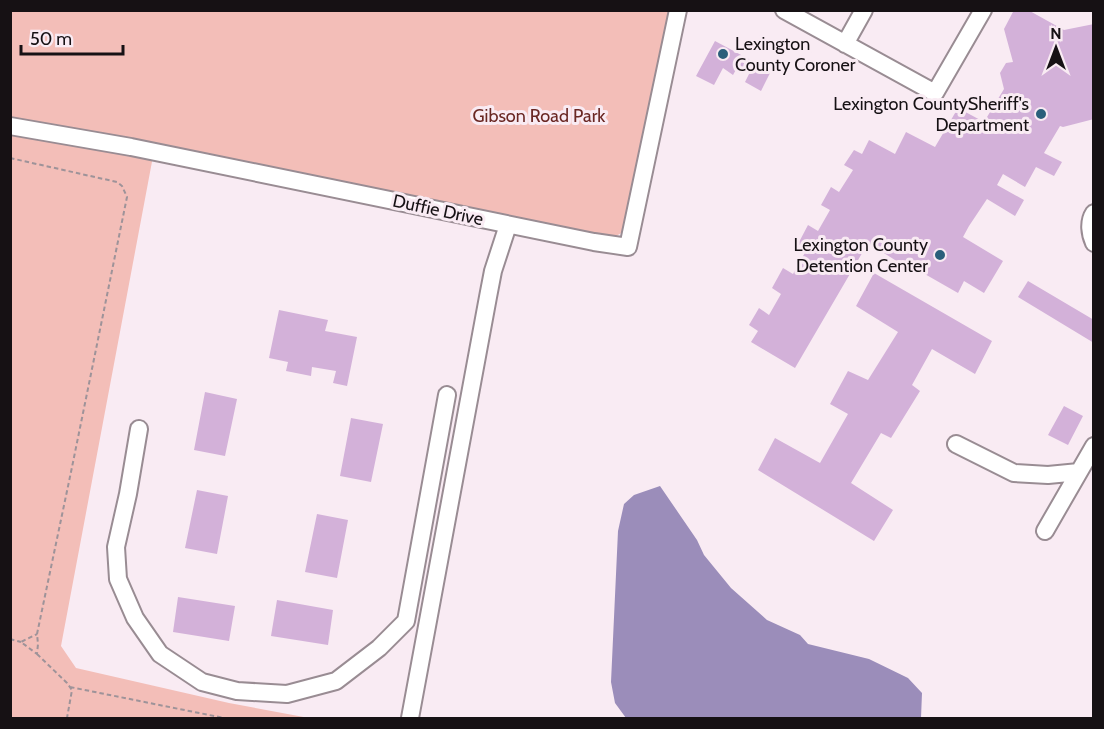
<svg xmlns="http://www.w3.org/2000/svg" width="1104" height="729" font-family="Cabin,sans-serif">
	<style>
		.green { fill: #f3beb8 }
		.water { fill: #9b8dba }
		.building { fill: #d3b1d9 }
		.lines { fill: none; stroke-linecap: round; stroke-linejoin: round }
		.minor-casing { stroke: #998c93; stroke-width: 20 }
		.path { stroke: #9e9399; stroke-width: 2; stroke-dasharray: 4.5 3; stroke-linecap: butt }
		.minor { stroke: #fff; stroke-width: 16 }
		.poi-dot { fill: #2a5f7b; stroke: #f9ebf3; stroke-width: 2 }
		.labels { text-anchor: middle; stroke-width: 6; stroke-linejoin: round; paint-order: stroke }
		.poi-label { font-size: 18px; fill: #161114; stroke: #f9ebf3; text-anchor: end }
		.park-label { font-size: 18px; fill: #6a2723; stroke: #f9ebf3 }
		.street-label { font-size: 18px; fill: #161114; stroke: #f9ebf3 }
	</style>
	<rect width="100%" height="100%" fill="#f9ebf3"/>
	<path class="green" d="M10 11H669L623 232 611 239 11 119Z
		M11 132 154 151 61 646 76 668 229 703 309 718H11Z"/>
	<path class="water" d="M660 486 697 540 704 555 731 588 767 620 800 635 808 644 869 659 908 678 922 693 921 718H626L615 703 611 682 618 531 624 504 634 495Z"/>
	<path class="building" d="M1014 10H1028L1064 30 1094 24V119L1063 127 1060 126 1044 153 1062 162 1054 176 1036 167 1025 187 1003 174 997 185 1024 200 1015 216 987 199 969 226 963 237 1003 261 984 293 964 281 958 293 916 269 914 272 868 243 795 368 751 342 758 331 749 325 759 308 769 315 781 294 772 288 783 268 793 274 807 249 798 244 808 225 818 231 830 210 821 205 831 187 839 192 853 170 844 165 854 150 862 154 869 140 895 154 906 132 935 147 958 108 984 122 1004 89 1000 73 1006 63 1013 62 1004 29Z
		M715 41 771 71 761 91 745 82 750 72 738 66 733 75 723 68 714 85 696 76Z
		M874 273 992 341 975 374 932 349 912 385 920 391 891 438 881 433 851 483 893 510 874 541 758 470 775 438 820 463 848 414 830 404 848 371 868 380 898 332 856 306Z
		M1028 281 1094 320V343L1018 297Z
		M279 310 328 320 325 331 357 337 347 386 333 383 336 371 312 367 311 376 286 371 288 362 269 358Z
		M205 392 237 399 225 456 194 450Z
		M1064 406 1083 416 1068 445 1048 435Z
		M351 418 383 424 371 482 340 476Z
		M197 490 228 496 217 554 185 548Z
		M317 514 348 520 337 578 305 572Z
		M178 597 235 606 229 641 173 632Z
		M277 600 333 610 328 645 271 636Z"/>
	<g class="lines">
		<defs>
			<path id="minor" d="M784 10 935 93 983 10
				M845 44 864 10
				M10 126 131 147 594 242 628 247 678 10
				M1094 213C1088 222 1090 234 1094 243
				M139 429 128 494 116 547 118 579 135 618 160 654 202 682 237 691 287 694 336 681 379 648 406 621 447 395
				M956 444 1014 473 1048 475 1079 472
				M1045 531 1094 446
				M410 718 488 297 493 271 508 225"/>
		</defs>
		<use href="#minor" class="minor-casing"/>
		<path class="path" d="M10 158 117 182 122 186 127 197 71 472 37 634 38 644 37 654 21 642 37 634
			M10 639 21 642
			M37 654 67 683 72 690 67 718
			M70 687 224 718"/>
		<use href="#minor" class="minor"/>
	</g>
	<g class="poi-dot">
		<circle cx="723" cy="54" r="6"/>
		<circle cx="1041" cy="114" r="6"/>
		<circle cx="940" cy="255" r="6"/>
	</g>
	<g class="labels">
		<g class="poi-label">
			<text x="735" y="50" text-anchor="start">Lexington<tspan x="735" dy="21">County Coroner</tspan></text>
			<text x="1029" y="110">Lexington CountySheriff's<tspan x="1029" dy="21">Department</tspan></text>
			<text x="928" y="251">Lexington County<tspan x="928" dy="21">Detention Center</tspan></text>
		</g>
		<g class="park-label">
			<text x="539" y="122">Gibson Road Park</text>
		</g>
		<g class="street-label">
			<text transform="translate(438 210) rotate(12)" y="6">Duffie Drive</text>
		</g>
	</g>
	<rect width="1104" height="729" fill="none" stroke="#161114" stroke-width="24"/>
	<g transform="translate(1056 48)" stroke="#f9ebf3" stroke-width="4.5" paint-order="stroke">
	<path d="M0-4.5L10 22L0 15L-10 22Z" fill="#161114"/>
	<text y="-9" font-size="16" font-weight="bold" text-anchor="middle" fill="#161114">N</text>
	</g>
	<path d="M21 45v9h102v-9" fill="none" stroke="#161114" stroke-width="3"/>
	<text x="30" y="45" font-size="18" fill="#161114" stroke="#f9ebf3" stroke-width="4.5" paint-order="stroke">50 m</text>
</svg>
